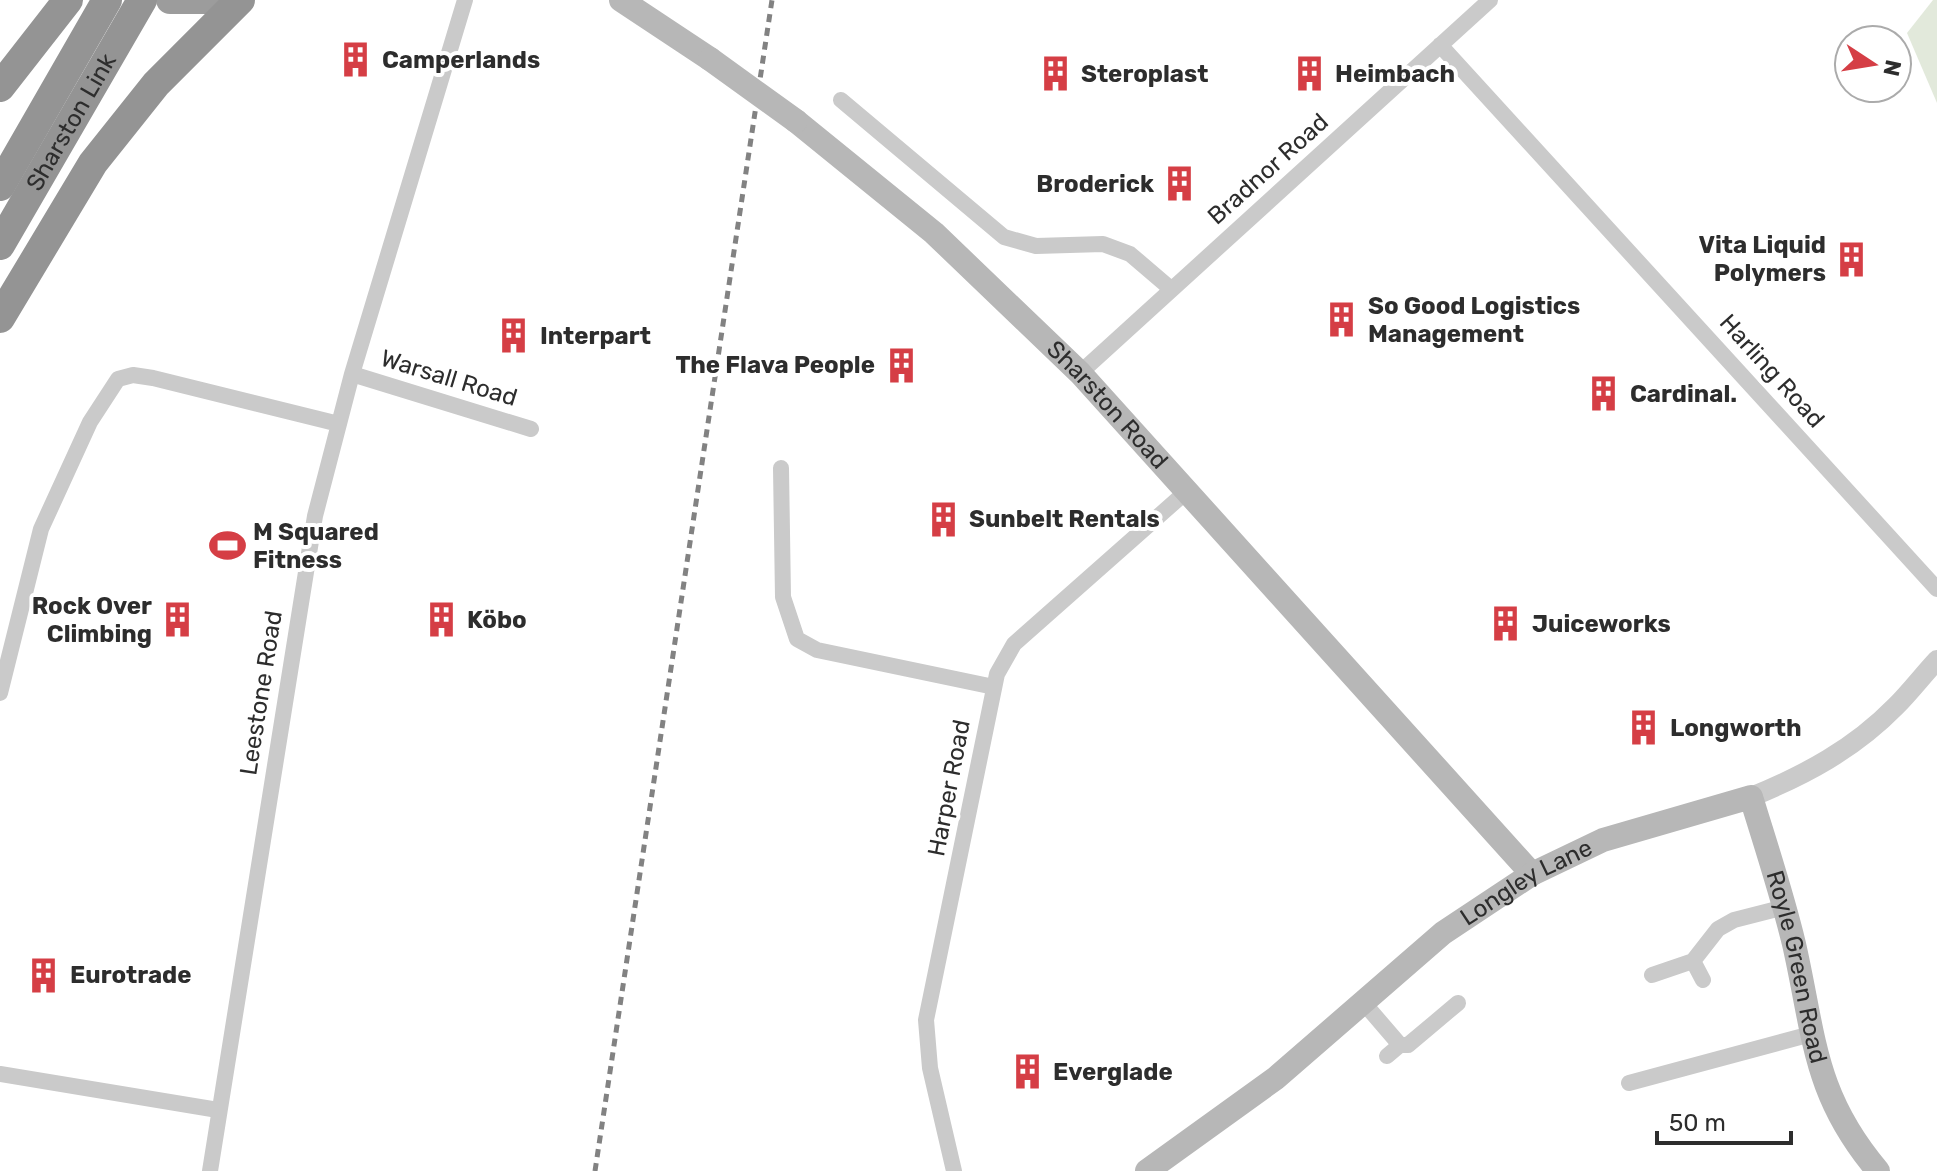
<svg xmlns="http://www.w3.org/2000/svg" width="1937" height="1171" font-family="Rubik,sans-serif">
	<style>
		.garden { fill: #e2e9db }
		.lines { fill: none; stroke-linecap: round; stroke-linejoin: round }
		.minor { stroke: #cacaca; stroke-width: 16 }
		.tertiary { stroke: #cacaca; stroke-width: 20 }
		.secondary { stroke: #b7b7b7; stroke-width: 24 }
		.trunk { stroke: #9c9c9c; stroke-width: 28 }
		.motorway { stroke: #949494; stroke-width: 30 }
		.rail { stroke: #828282; stroke-width: 5; stroke-dasharray: 8 6; stroke-linecap: butt }
		.secondary-bridge { stroke: #b7b7b7; stroke-width: 24 }
		.labels { text-anchor: middle; stroke-width: 8; stroke-linejoin: round; paint-order: stroke }
		.poi-label { font-size: 24px; font-weight: bold; fill: #2d2d2d; stroke: #fff; text-anchor: start }
		.street-label { font-size: 24px; fill: #2d2d2d; stroke: #fff }
	</style>
	<rect width="100%" height="100%" fill="#fff"/>
	<path class="garden" d="M1933 0H1937V103L1907 33Z"/>
	<g class="lines">
		<path class="minor" d="M1440 45 1937 589
			M841 100 1004 237 1036 246 1103 244 1130 254 1171 289
			M1080 373 1490 0
			M352 374 531 429
			M781 468 783 597 797 639 817 650 994 687
			M0 693 41 529 90 422 118 379 133 375 153 378 339 424
			M1693 961 1703 980
			M1652 975 1693 961 1718 929 1734 920 1785 907
			M1363 1002 1400 1045 1387 1056
			M1400 1045H1408L1458 1003
			M0 1074 218 1110
			M1629 1083 1811 1034
			M210 1171 315 516 352 374 465 0
			M954 1171 930 1068 926 1020 997 674 1014 644 1187 491"/>
		<path class="tertiary" d="M1751 797C1805 775 1854 749 1896 706 1910 692 1923 675 1937 660"/>
		<g class="secondary">
			<path d="M621 0 710 59"/>
			<path id="s1" d="M796 121 934 233 1080 373 1532 874"/>
			<path id="s2" d="M1147 1171 1276 1078 1443 933 1532 874 1603 840 1751 797C1766 846 1782 894 1794 944 1815 1037 1813 1094 1878 1171"/>
		</g>
		<path class="trunk" d="M170 0H211"/>
		<g class="motorway">
			<path d="M0 87 68 0"/>
			<path d="M0 186 107 0"/>
			<path id="s3" d="M0 245 142 0"/>
			<path d="M0 318 93 163 156 84 240 0"/>
		</g>
		<path class="rail" d="M595 1171 772 0"/>
		<path class="secondary-bridge" d="M710 59 796 121"/>
	</g>
	<defs>
		<symbol id="building-bare" viewBox="-9 -9 18 18"><path d="M-4-6H4V6H1V3H-1V6H-4ZM-2.5-4.3h1.7v1.8h-1.7ZM.8-4.3h1.7v1.8H.8ZM-2.5-1h1.7V.8h-1.7ZM.8-1h1.7V.8H.8Z" fill="#d53e45" stroke="#fff" stroke-width="2.5" paint-order="stroke"/></symbol>
		<symbol id="stadium-bare" viewBox="-9 -9 18 18"><path d="M0-5a6.5 5 0 1 0 0 10a6.5 5 0 1 0 0-10ZM-3.5-1.8h7v3.6h-7Z" fill="#d53e45" stroke="#fff" stroke-width="2.5" paint-order="stroke"/></symbol>
	</defs>
	<g fill-rule="evenodd">
		<use href="#building-bare" x="330" y="34" width="51" height="51"/>
		<use href="#building-bare" x="1030" y="48" width="51" height="51"/>
		<use href="#building-bare" x="1284" y="48" width="51" height="51"/>
		<use href="#building-bare" x="1154" y="158" width="51" height="51"/>
		<use href="#building-bare" x="1826" y="234" width="51" height="51"/>
		<use href="#building-bare" x="1316" y="294" width="51" height="51"/>
		<use href="#building-bare" x="488" y="310" width="51" height="51"/>
		<use href="#building-bare" x="876" y="340" width="51" height="51"/>
		<use href="#building-bare" x="1578" y="368" width="51" height="51"/>
		<use href="#building-bare" x="918" y="494" width="51" height="51"/>
		<use href="#stadium-bare" x="202" y="520" width="51" height="51"/>
		<use href="#building-bare" x="152" y="594" width="51" height="51"/>
		<use href="#building-bare" x="416" y="594" width="51" height="51"/>
		<use href="#building-bare" x="1480" y="598" width="51" height="51"/>
		<use href="#building-bare" x="1618" y="702" width="51" height="51"/>
		<use href="#building-bare" x="18" y="950" width="51" height="51"/>
		<use href="#building-bare" x="1002" y="1046" width="51" height="51"/>
	</g>
	<g class="labels">
		<g class="poi-label">
			<text x="382" y="68">Camperlands</text>
			<text x="1081" y="82">Steroplast</text>
			<text x="1335" y="82">Heimbach</text>
			<text x="1154" y="192" text-anchor="end">Broderick</text>
			<text x="1826" y="253" text-anchor="end">Vita Liquid<tspan x="1826" dy="28">Polymers</tspan></text>
			<text x="1368" y="314">So Good Logistics<tspan x="1368" dy="28">Management</tspan></text>
			<text x="540" y="344">Interpart</text>
			<text x="875" y="373" text-anchor="end">The Flava People</text>
			<text x="1630" y="402">Cardinal.</text>
			<text x="969" y="527">Sunbelt Rentals</text>
			<text x="253" y="540">M Squared<tspan x="253" dy="28">Fitness</tspan></text>
			<text x="152" y="614" text-anchor="end">Rock Over<tspan x="152" dy="28">Climbing</tspan></text>
			<text x="467" y="628">Köbo</text>
			<text x="1532" y="632">Juiceworks</text>
			<text x="1670" y="736">Longworth</text>
			<text x="70" y="983">Eurotrade</text>
			<text x="1053" y="1080">Everglade</text>
		</g>
		<g class="street-label">
			<text dy="8" stroke="none"><textPath href="#s3" startOffset="142">Sharston Link</textPath></text>
			<text transform="translate(1268 169) rotate(-42)" y="8">Bradnor Road</text>
			<text transform="translate(1772 371) rotate(48)" y="8">Harling Road</text>
			<text transform="translate(449 378) rotate(17)" y="8">Warsall Road</text>
			<text dy="8" stroke="none"><textPath href="#s1" startOffset="422">Sharston Road</textPath></text>
			<text transform="translate(261 693) rotate(-81)" y="8">Leestone Road</text>
			<text transform="translate(949 788) rotate(-79)" y="8">Harper Road</text>
			<text dy="8" stroke="none"><textPath href="#s2" startOffset="478">Longley Lane</textPath></text>
			<text dy="8" stroke="none"><textPath href="#s2" startOffset="896">Royle Green Road</textPath></text>
		</g>
	</g>
	<g transform="translate(1873 64) rotate(102)"><circle r="38" fill="#ffffff" stroke="#ababab" stroke-width="2"/>
	<path d="M0-6L14 30L0 20L-14 30Z" fill="#d53e45"/>
	<text y="-12" font-size="22" font-weight="bold" text-anchor="middle" fill="#2d2d2d">N</text>
	</g>
	<path d="M1657 1131v12h134v-12" fill="none" stroke="#2d2d2d" stroke-width="4"/>
	<text x="1669" y="1131" font-size="24" fill="#2d2d2d" stroke="#ffffff" stroke-width="6" paint-order="stroke">50 m</text>
</svg>
